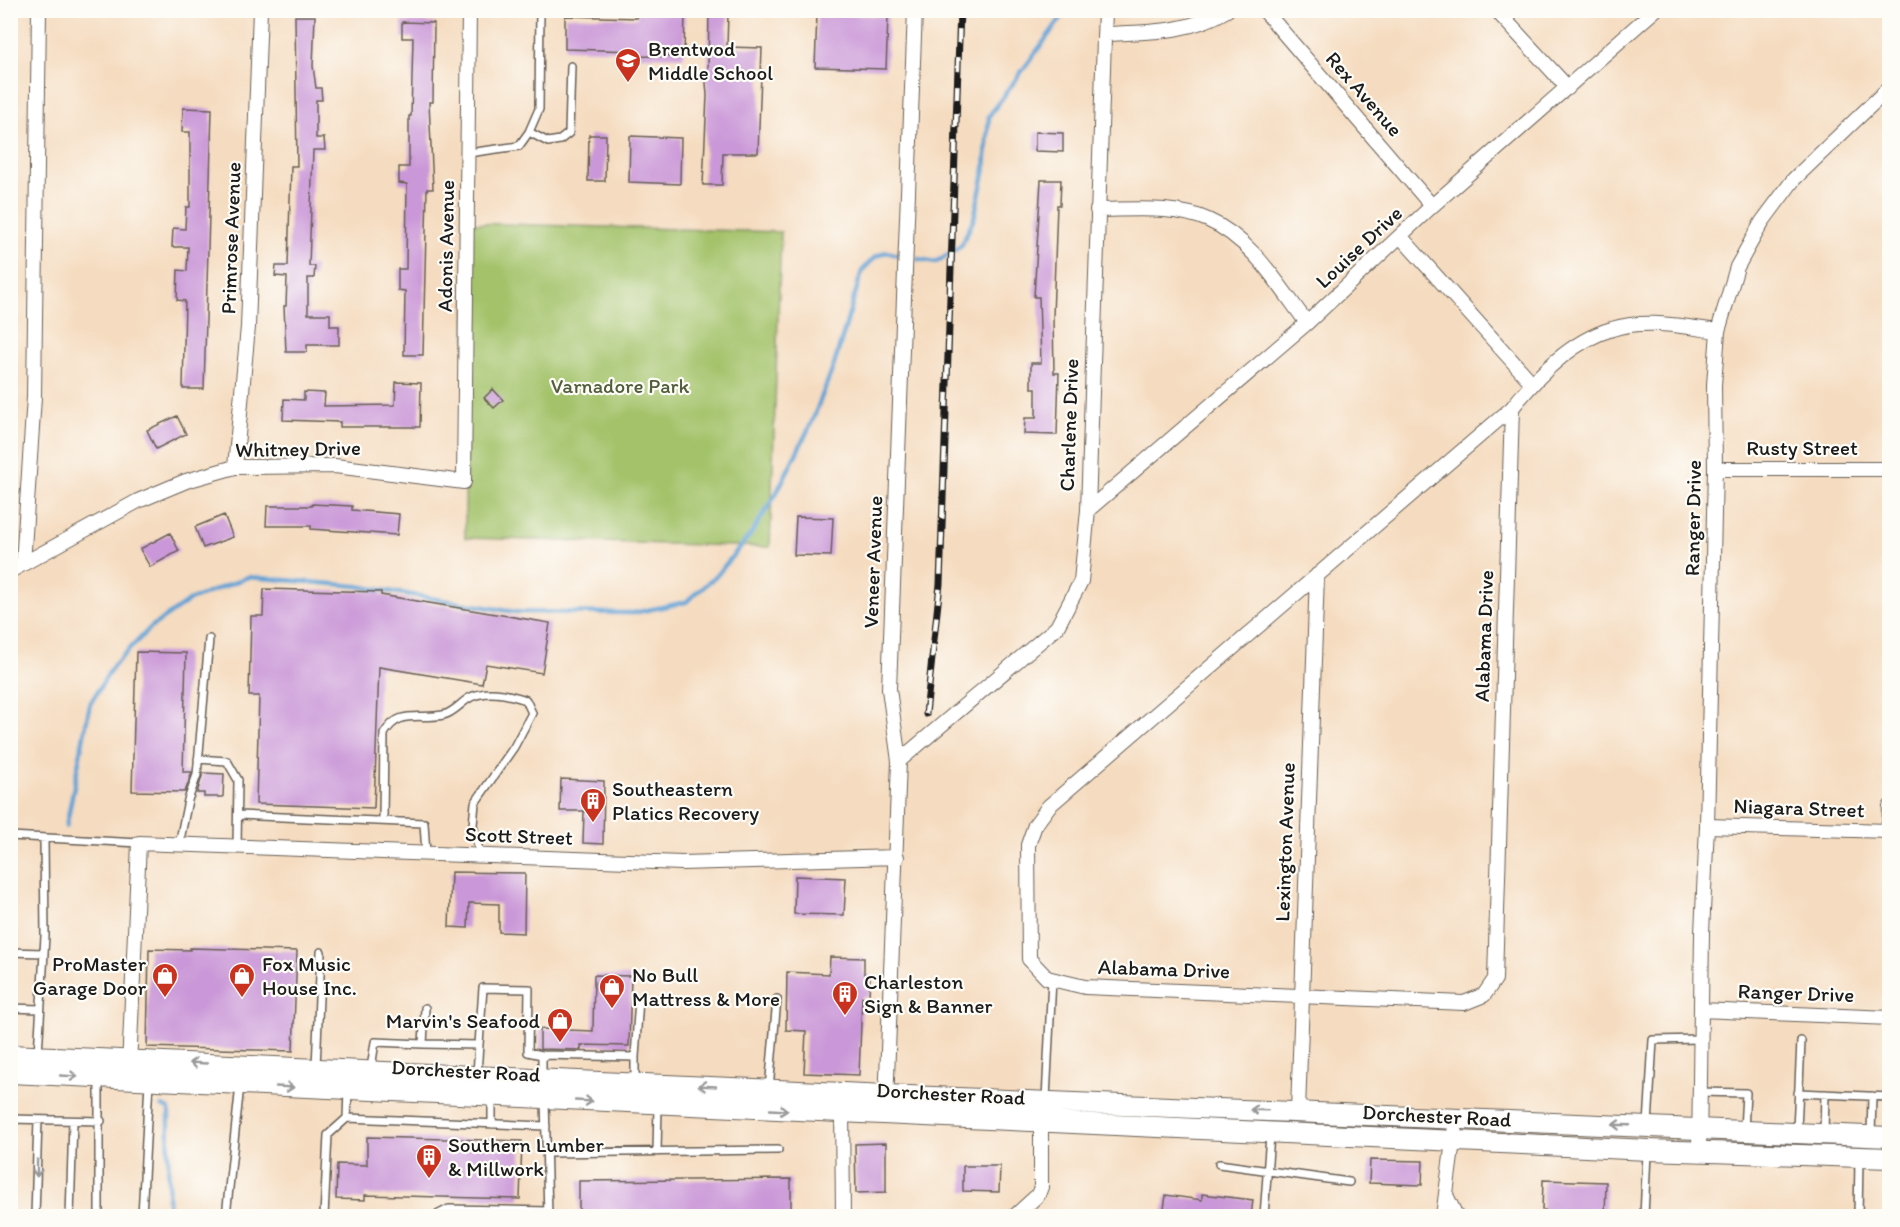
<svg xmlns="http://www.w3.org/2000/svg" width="1900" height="1227" font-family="Itim,sans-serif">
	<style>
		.green { fill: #a3c269; stroke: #606f42; stroke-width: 1.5 }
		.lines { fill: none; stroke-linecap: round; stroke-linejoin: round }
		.stream { stroke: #61a1d4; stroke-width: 4.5 }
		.building { fill: #ca98d8 }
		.lane-casing { stroke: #685f55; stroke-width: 10 }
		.street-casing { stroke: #685f55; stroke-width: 16 }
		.secondary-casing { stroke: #685f55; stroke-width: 22 }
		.lane { stroke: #fff; stroke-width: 7 }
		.street { stroke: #fff; stroke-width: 14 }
		.secondary { stroke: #fff; stroke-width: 20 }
		.rail-casing { stroke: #1c1c1c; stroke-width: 7 }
		.rail { stroke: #fdfcf7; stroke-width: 4.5; stroke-dasharray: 14; stroke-linecap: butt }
		.oneway { stroke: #999 }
		.labels { text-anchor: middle; stroke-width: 4.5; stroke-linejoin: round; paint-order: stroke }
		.poi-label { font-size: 21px; fill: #1c1c1c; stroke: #fdfcf7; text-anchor: start }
		.street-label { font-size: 21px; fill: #1c1c1c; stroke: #fdfcf7 }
		.park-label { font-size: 21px; fill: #525e3b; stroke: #fdfcf7 }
	</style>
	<rect width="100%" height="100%" fill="#fdfcf7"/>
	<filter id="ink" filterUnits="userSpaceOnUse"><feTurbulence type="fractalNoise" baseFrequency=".0167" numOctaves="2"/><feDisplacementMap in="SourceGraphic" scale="12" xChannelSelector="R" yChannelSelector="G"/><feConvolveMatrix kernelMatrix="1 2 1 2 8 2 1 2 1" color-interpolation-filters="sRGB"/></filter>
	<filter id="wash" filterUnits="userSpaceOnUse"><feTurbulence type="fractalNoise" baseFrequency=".008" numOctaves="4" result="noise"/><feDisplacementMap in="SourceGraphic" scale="24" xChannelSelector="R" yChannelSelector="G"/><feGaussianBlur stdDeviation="1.35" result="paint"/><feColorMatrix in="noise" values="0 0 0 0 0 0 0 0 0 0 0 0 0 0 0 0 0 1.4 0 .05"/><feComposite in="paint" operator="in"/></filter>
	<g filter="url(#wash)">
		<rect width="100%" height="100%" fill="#f5dcc0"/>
		<path class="green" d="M467 223 781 232 770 547 465 538Z"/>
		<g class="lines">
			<path class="stream" d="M918 259 936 262 961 246 974 218 985 169 989 116 1067 10
				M66 827 90 704 113 666 151 627 190 600 248 577 357 586 516 612 633 613 686 602 717 575 751 534 775 496 811 424 834 365 862 271 875 257 886 252 903 256
				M162 1106 169 1109 168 1216"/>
		</g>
		<g id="blocks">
			<path class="building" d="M637 10 685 11 684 57 636 56V51L565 49V16L637 18Z
				M709 12 728 13 727 47 762 48 758 153H723L722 185H703L707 95 705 71H708Z
				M817 14 888 16 886 69 815 67Z
				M295 16H315L313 66 316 88H321L322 100H316V138H324L325 150H313L309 266H315L314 278H308V314H330V326H339V345H307V352H286L284 306H286L287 277 275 276 276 266H288L291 166H297Z
				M402 22 434 23 433 102H429L433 189H427L423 355H404L405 291 398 290V269H406L407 184 399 183V167H409V116H411L413 38H402Z
				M183 108 212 109 204 389H183L185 301 177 300 178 270 187 271 188 247H172L173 228 185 229 186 207H190V132H182Z
				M1035 132 1063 133V152L1035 151Z
				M589 135H606L605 181H588Z
				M630 136 681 138 680 184 629 182Z
				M1041 180H1061L1060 205H1057L1053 317 1054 373H1059L1057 435 1024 434 1025 418H1036V388H1031V363H1041L1039 297H1034Z
				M396 382 421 383 420 427H340V422L283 420 284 399 304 400V392L325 393 324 406 395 405Z
				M493 389 503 400 494 408 484 398Z
				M177 416 186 434 156 449 147 430Z
				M312 504 352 506V510L399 514 397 535 311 529V526H266L267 506H312Z
				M224 515 233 537 203 548 195 527Z
				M796 517 833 518 831 556 794 555Z
				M170 533 179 551 150 567 140 549Z
				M264 589 381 592V595L550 623 542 673 486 664 482 684 379 667 374 808 256 804 259 696H249L251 616H263Z
				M136 652 186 653 183 772H192L185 792 132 791Z
				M203 773 224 774 223 797H204V793H197Z
				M561 779 604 781 603 844 583 843 584 811H560Z
				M451 872 525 873 524 933 499 932V904L469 903 468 928 449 927Z
				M795 876 846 878 844 915 794 914Z
				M190 948 297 951 293 1051 147 1047 149 949 190 950Z
				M830 957 864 958V974L870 975 869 997H862L859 1075 804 1073 806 1031 786 1030 787 972 829 974Z
				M594 975 631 976 629 1046 581 1045V1050L540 1049V1029L593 1031Z
				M367 1137 522 1141 520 1199 365 1195V1200L336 1199 337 1164 367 1165Z
				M886 1143V1192L856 1193 855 1144Z
				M1370 1160 1423 1161 1422 1185 1369 1183Z
				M963 1166H1000L999 1192 963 1191Z
				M791 1179V1216H579V1181Z
				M1543 1180 1606 1182 1605 1216H1545V1210H1542Z
				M1202 1194 1253 1200 1251 1216H1163L1166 1195 1202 1200Z"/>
		</g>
	</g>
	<g filter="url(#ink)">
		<use href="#blocks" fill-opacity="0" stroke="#685f55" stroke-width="1.5"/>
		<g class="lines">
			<defs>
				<path id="lane" d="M529 132 548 142 560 140 569 133 571 66
					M468 153 519 146 529 132 539 109 540 10
					M198 759 227 761 238 780 237 847
					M238 815 424 823 426 854
					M383 821 384 734C399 708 418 720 443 715 454 713 461 702 471 697 488 689 509 694 526 700L532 713 514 747 475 803 473 825 480 855
					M10 836 139 843
					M179 845 188 800 197 775 209 639
					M10 952 43 953
					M10 1008 40 1009
					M423 1044 479 1045
					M38 1054 45 936 44 838
					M542 1055V1076
					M635 1057 639 999
					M316 1067 321 952
					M371 1068 375 1042 423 1044 425 1008
					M477 1073 483 988 529 989 528 1052 542 1055 635 1057V1081
					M769 1089 777 999
					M1699 1092 1746 1093 1744 1130
					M1798 1093 1890 1097
					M545 1099 548 1216
					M1046 1099 1052 979
					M347 1118 546 1126
					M10 1119 101 1121
					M492 1124V1096
					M1648 1125 1653 1040 1700 1039
					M1797 1130 1801 1041
					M1824 1133 1825 1094
					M1871 1136 1872 1096
					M657 1152 658 1106
					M547 1153 778 1150
					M1219 1164 1349 1182
					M35 1216 38 1120
					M70 1216 73 1121
					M99 1216V1080
					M142 1216 149 1082
					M226 1216 240 1085
					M324 1216 328 1135 347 1118 348 1090
					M435 1216 449 1209 548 1211
					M1264 1216 1270 1135
					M1644 1216 1647 1153
					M1858 1216 1859 1160"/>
				<path id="street" d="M1264 10 1432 206
					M1496 10 1568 88
					M1104 34C1146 32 1190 33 1227 10
					M1097 210C1132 210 1175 205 1208 220 1252 239 1279 286 1307 323
					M1401 237 1532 383
					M1512 408 1049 806 1035 825 1028 845 1029 959 1047 978 1085 987 1464 1003 1484 995 1495 979 1512 408C1538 375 1571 341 1612 329 1645 318 1684 327 1718 331
					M235 467 248 327 260 10
					M1715 469H1890
					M1088 510 1307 323 1432 206 1655 10
					M23 564 34 397 39 10
					M10 571 138 501 186 481 235 467 335 466 464 482 469 10
					M899 761 1057 627 1081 581 1088 510 1105 10
					M1707 826 1890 831
					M1889 831 1890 807
					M1701 1010 1890 1018
					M129 1067 139 843 682 863 897 857
					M886 1104 899 761 889 689 915 10
					M842 1105 843 1216
					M1298 1111 1317 575
					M1699 1152 1702 933 1707 826 1715 469 1714 385 1718 331 1737 267 1762 222 1794 179 1890 87
					M1446 1195 1456 1216
					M1015 1216 1038 1195 1041 1187V1113
					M1443 1216 1456 1119"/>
				<path id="secondary" d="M10 1055 909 1096 1890 1137
					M10 1073 1648 1150 1890 1158"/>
			</defs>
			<use href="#lane" class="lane-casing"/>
			<use href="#street" class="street-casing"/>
			<use href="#secondary" class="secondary-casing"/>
			<use href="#lane" class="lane"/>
			<use href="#street" class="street"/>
			<use href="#secondary" class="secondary"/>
			<defs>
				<path id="rail" d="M926 714 940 584 960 10"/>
			</defs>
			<use href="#rail" class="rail-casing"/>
			<use href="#rail" class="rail"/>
		</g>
		<defs><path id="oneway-shaft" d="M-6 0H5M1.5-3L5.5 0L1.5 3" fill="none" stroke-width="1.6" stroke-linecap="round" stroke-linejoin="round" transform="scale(1.5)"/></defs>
		<g class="oneway">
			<use href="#oneway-shaft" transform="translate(198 1063) rotate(-177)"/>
			<use href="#oneway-shaft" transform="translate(69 1076) rotate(3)"/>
			<use href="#oneway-shaft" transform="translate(707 1086) rotate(-177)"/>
			<use href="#oneway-shaft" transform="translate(285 1087) rotate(3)"/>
			<use href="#oneway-shaft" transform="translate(584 1101) rotate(3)"/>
			<use href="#oneway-shaft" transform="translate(779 1110) rotate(3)"/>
			<use href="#oneway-shaft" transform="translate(1259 1110) rotate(-178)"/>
			<use href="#oneway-shaft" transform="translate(1621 1125) rotate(-178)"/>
			<use href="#oneway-shaft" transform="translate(37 1168) rotate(91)"/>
		</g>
	</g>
	<defs>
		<symbol id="school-pin" viewBox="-11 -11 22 30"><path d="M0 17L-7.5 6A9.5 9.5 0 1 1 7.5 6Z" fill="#c8321e" stroke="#fdfcf7"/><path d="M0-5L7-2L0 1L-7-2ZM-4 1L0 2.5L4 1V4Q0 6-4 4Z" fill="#fff"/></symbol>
		<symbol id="building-pin" viewBox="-11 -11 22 30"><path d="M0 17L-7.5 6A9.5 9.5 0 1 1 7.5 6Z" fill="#c8321e" stroke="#fdfcf7"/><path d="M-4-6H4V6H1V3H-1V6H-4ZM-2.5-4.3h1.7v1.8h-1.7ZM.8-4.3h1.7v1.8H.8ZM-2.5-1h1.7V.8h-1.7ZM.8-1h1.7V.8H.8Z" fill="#fff"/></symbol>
		<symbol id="shop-pin" viewBox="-11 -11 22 30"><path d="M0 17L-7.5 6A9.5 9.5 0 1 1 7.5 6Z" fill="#c8321e" stroke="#fdfcf7"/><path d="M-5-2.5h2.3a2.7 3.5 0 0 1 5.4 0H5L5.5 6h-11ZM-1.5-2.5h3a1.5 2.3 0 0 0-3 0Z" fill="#fff"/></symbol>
	</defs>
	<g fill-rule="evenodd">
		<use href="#school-pin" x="613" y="46" width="30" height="40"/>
		<use href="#building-pin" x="578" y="786" width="30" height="40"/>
		<use href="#shop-pin" x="150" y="961" width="30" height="40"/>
		<use href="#shop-pin" x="227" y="961" width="30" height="40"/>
		<use href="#shop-pin" x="597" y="972" width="30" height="40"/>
		<use href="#building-pin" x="830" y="979" width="30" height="40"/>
		<use href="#shop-pin" x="545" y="1006" width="30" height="40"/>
		<use href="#building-pin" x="414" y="1142" width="30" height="40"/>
	</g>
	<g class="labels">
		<g class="poi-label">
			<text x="648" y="56">Brentwod<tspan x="648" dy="24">Middle School</tspan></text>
			<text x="612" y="796">Southeastern<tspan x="612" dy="24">Platics Recovery</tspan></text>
			<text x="146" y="971" text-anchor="end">ProMaster<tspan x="146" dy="24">Garage Door</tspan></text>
			<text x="262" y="971">Fox Music<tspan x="262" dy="24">House Inc.</tspan></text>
			<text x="632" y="982">No Bull<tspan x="632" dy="24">Mattress &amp; More</tspan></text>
			<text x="864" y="989">Charleston<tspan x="864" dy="24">Sign &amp; Banner</tspan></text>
			<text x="540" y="1028" text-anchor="end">Marvin's Seafood</text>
			<text x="448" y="1152">Southern Lumber<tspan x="448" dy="24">&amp; Millwork</tspan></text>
		</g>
		<g class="street-label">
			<text transform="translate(1364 94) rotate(49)" y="7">Rex Avenue</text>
			<text transform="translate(231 238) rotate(-88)" y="7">Primrose Avenue</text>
			<text transform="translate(446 246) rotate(-89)" y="7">Adonis Avenue</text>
			<text transform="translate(1359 247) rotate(-43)" y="7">Louise Drive</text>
			<text transform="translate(1069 425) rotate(-88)" y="7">Charlene Drive</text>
			<text x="1802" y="455">Rusty Street</text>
			<text transform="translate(298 449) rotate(-1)" y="7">Whitney Drive</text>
			<text transform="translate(1693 518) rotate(-89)" y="7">Ranger Drive</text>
			<text transform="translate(873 562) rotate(-88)" y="7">Veneer Avenue</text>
			<text transform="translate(1484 636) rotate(-88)" y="7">Alabama Drive</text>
			<text transform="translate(1799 808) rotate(2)" y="7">Niagara Street</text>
			<text transform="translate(519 836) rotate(2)" y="7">Scott Street</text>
			<text transform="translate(1285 842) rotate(-88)" y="7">Lexington Avenue</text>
			<text transform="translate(1164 969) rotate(2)" y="7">Alabama Drive</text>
			<text transform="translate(1796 993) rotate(2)" y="7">Ranger Drive</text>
			<text transform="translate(466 1071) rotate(3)" y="7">Dorchester Road</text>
			<text transform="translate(951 1094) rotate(3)" y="7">Dorchester Road</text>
			<text transform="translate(1437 1116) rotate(3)" y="7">Dorchester Road</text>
		</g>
		<g class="park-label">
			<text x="620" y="393">Varnadore Park</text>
		</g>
	</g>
	<rect width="1900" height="1227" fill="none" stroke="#fdfcf7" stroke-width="36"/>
</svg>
